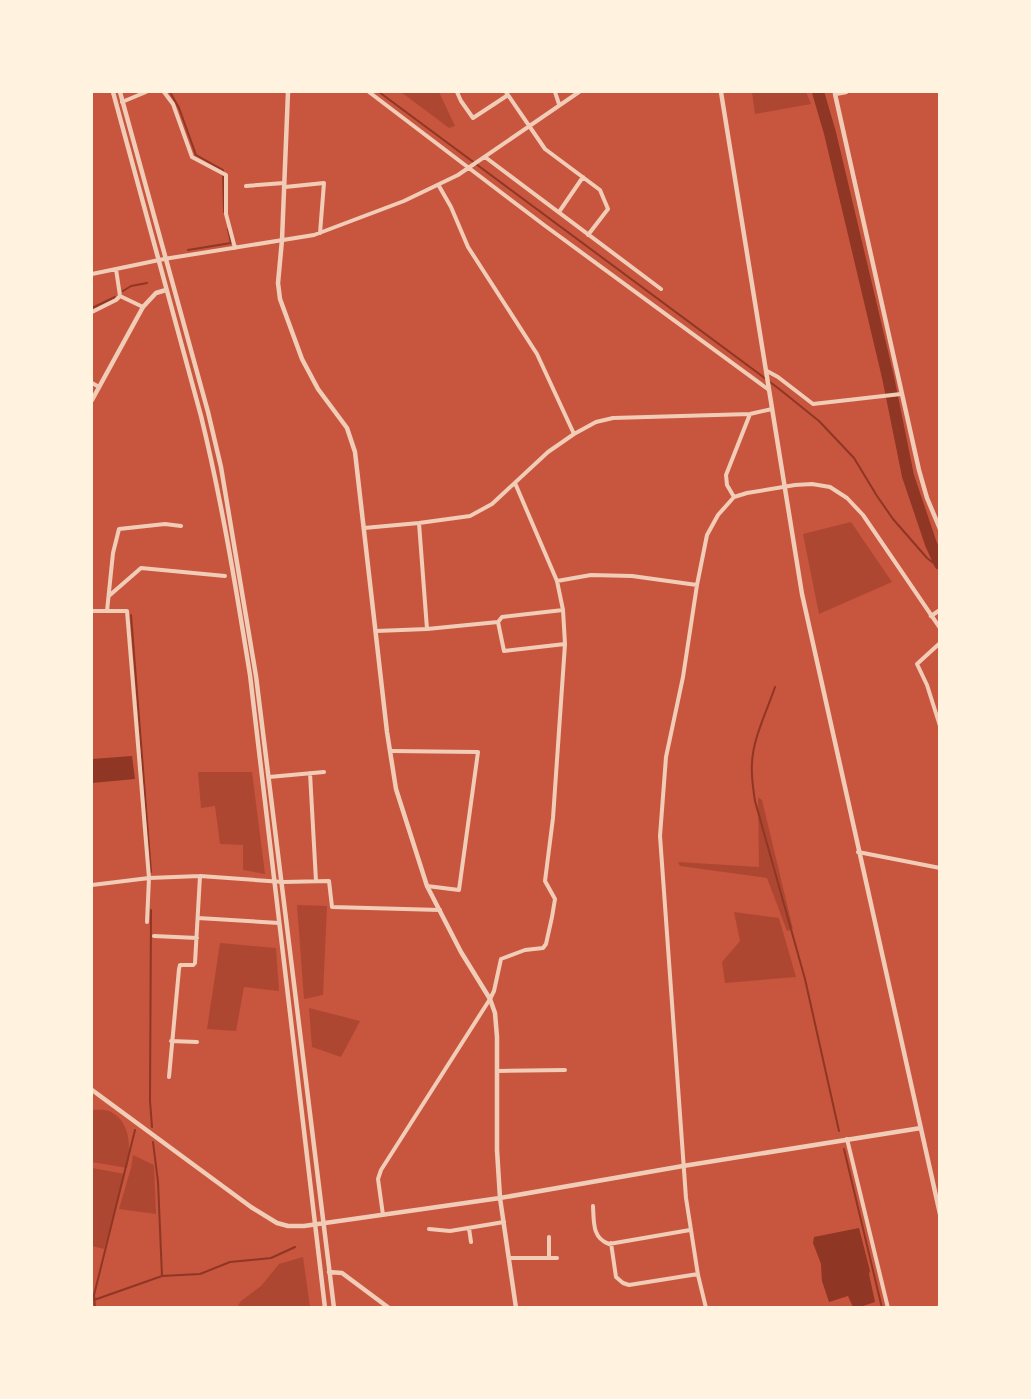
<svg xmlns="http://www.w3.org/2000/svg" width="1031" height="1399" font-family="'Work Sans',sans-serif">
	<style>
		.green { fill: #ae4732 }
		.water { fill: #8f3625 }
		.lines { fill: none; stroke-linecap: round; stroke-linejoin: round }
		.stream { stroke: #8f3625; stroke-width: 2 }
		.river { stroke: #8f3625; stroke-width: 12 }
		.minor { stroke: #f1ccb7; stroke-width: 4 }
		.tertiary { stroke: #f1ccb7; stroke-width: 4.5 }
	</style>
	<rect width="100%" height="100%" fill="#c8553d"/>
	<path class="green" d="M401 92H439L455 126 449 128Z
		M752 92H806L811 104 755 114Z
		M851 522 892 582 819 614 803 534Z
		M198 772H252L265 874 243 870V845L220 844 215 806 201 808Z
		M758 797 762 800 793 929 787 931 767 878 680 866 678 862 759 867Z
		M297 905 327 906 323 995 304 999Z
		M734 912 779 918 796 977 725 983 722 962 740 941Z
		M220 943 276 948 279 991 244 987 236 1031 207 1029Z
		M309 1008 360 1021 341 1057 312 1047Z
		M92 1110C97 1110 106 1109 111 1112 131 1122 131 1149 127 1168L92 1162Z
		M133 1155 154 1165 156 1214 119 1209 131 1168Z
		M92 1168 125 1174 104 1249 92 1246Z
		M303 1257 310 1307H237L241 1301 261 1286 279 1264Z"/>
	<path class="water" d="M132 756 135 779 92 783V759Z
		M859 1228 870 1271 869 1274 875 1302 860 1307H853L848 1296 829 1302 822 1281 821 1264 813 1243 814 1237Z"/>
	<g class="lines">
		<path class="stream" d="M170 92 179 108 196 155 223 170 224 212
			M379 92 778 388 819 421 854 458 877 496 893 519 927 558 940 568
			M188 250 231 243 228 229
			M123 291 131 286 147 283
			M92 308 115 297
			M131 615 151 872
			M775 687C767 711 753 738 752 763 751 776 753 788 755 801L805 979 839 1131
			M151 910 150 1101 152 1127
			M153 1142 158 1182 162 1276
			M844 1149 882 1308
			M94 1300 162 1276 200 1274 230 1262 271 1258 295 1247
			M95 1308 94 1295 135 1130"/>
		<path class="river" d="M818 92 830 133 888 377 908 476 931 544 940 564"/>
		<path class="minor" d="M164 92 173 104 192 157 226 175V214L235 248
			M369 92 544 225 769 390
			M457 92 461 101 473 118 508 95
			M506 92 545 149 600 190 608 209 588 235
			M555 92 559 104
			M122 102 146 92
			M485 157 661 289
			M246 186 284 183
			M439 186 451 207 468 247 537 354 574 434
			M285 187 324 183 320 233
			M559 212 583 177
			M116 269 120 296 143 307
			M92 274 164 259 314 235 404 201 458 175 579 92
			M92 312 116 300 120 296
			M767 371 778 377 813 404 901 394
			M92 383 99 387
			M734 497 727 485 726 475 750 414
			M419 523 427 629
			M364 528 419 523 470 516 492 504 548 452 574 434 596 422 613 418 750 414 772 409
			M557 581 591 575 632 576 697 585
			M110 595 141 568 225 576
			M92 611H127L149 878 147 922
			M107 611 113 553 119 529 165 524 181 526
			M498 622 504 651 565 644
			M376 631 427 629 498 622 502 617 563 610
			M940 643 917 664 927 685 940 726
			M391 751 478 752 459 890 427 886
			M310 773 316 881
			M269 777 324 772
			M858 852 940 868
			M92 885 149 878 200 876 283 882 329 881 332 907 440 910
			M198 918 279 923
			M154 936 197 938
			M171 1041 197 1042
			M497 1071 565 1070
			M169 1077 179 969 180 965H193L195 963 200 876
			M847 1139 888 1308
			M593 1206C594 1222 592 1238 609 1244L690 1230
			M383 1215 378 1179 381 1170 490 999 494 991 501 959 525 950 543 948 546 944 552 917 555 899 545 881 553 818 565 644 563 610 557 581 515 483
			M469 1228 471 1242
			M429 1229 450 1231 504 1222
			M611 1243 616 1277 623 1283 629 1285 698 1274
			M510 1258H557
			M549 1258V1237
			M706 1308 698 1275 686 1198 660 836 666 757 683 677 697 585 707 535 718 515 734 497 747 493 795 485 812 484 830 487 847 498 863 515 940 628"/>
		<path class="tertiary" d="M113 92 201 416C222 502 236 588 250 675L325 1308
			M120 92 208 412 221 467 256 676 334 1308
			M288 92 282 240 278 283 280 299 302 359 318 389 347 428 355 452 387 732 396 789 427 886 461 952 490 999 495 1013 497 1037V1150L500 1198 516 1308
			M721 92 802 594 940 1214
			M846 92 835 94 919 470 927 498 940 529
			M92 400 143 307 156 293 166 290
			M931 616 940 610
			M92 1090 251 1207 277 1223 288 1226H304L500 1198 683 1166 921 1128
			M329 1272 342 1273 389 1308
			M938 1308 940 1307"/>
	</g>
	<rect width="1031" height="1399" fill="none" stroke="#fff3e0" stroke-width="186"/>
</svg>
